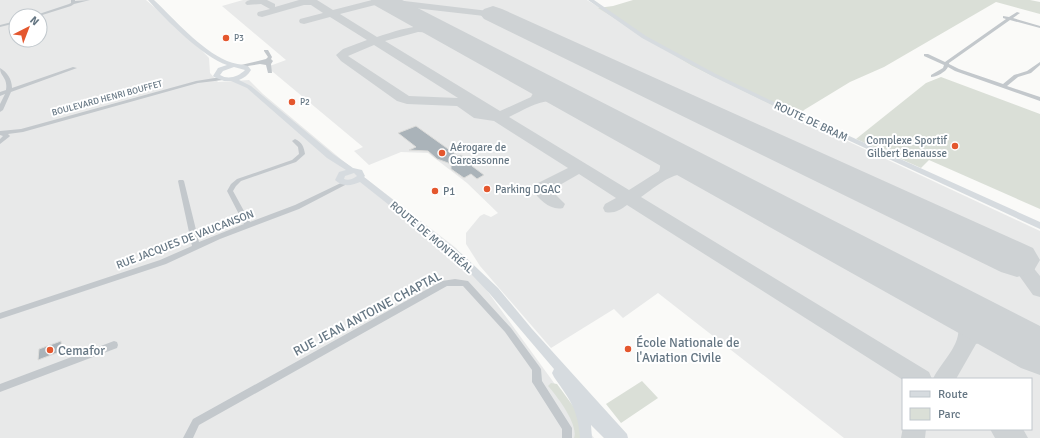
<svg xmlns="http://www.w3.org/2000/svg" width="1040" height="438" font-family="Signika,sans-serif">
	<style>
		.built { fill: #e8e9e9; fill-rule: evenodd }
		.green { fill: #dadfd7 }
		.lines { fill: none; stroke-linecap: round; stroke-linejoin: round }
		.taxiway { fill: #ced2d4; fill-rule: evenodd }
		.runway { fill: #ced2d4; fill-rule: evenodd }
		.building { fill: #aab3b9; stroke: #dcdcda }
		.minor { fill: #c3c8cc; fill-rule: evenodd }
		.major { fill: #d6dbdf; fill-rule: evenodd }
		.poi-dot { fill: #e4572e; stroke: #fff; stroke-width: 1.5 }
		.labels { text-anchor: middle; stroke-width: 4; stroke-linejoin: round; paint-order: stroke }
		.far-poi-label { font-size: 9px; fill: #657683; stroke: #fff; text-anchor: start }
		.far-street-label { font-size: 9px; fill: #657683; stroke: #fff }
		.street-label { font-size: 11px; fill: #657683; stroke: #fff }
		.poi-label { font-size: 11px; fill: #657683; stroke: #fff; text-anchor: start }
		.near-street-label { font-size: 13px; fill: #657683; stroke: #fff }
		.near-poi-label { font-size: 13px; fill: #657683; stroke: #fff; text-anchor: start }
	</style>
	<rect width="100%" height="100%" fill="#fafaf8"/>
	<path class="built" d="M0 0H146L191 39 209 58 210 73 218 82 249 80 263 94 342 160 456 248 594 438H0ZM16 16H40V40H16Z
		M243 0H587L692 66 798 118 1040 231V438H844L658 293 623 318 614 309 551 348 480 266 466 244V233L480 216 484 214 491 217 498 213 467 183 428 153 401 152 369 165 354 151 363 147 267 67 286 60 222 6ZM903 379H1031V429H903Z"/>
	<path class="green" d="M633 0H1030L1040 2V14L996 2 884 67 850 82 804 110 798 118 692 66 598 8 613 6Z
		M941 77 1040 114V209L929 160 921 168 856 139 926 83Z
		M642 381 658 398 621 423 606 404Z
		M551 383 557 384 576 410 583 438H574C579 425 557 396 548 386Z"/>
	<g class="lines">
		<path class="taxiway" d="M250 0H267L275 4V7L299 0H317L333 10 372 0H396L497 12 498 14 497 16 493 17 379 4 340 14 377 37C398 30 420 22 443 28L444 30 439 33 418 32 385 41 500 111 531 97 535 89 531 83 533 80H541L547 89 545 94 552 93 574 97 576 100 574 103C566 105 559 101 551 101 537 101 522 111 509 117L629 190 659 171C663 159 656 156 650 147L652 144C664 141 676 154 676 166L683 164 714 172 717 175 714 178C703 181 694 173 683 174 668 175 653 189 641 197L929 372 932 379 903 380 627 205C620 210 614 214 605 212L603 208 605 204 616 198 579 174 551 190 565 204 563 208C551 211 539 200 533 190L536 184 568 168 494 121 474 118 457 106 407 104 397 101 341 61 336 55 343 49 367 40 330 17 304 24 300 23 299 21 300 19 323 13 311 5H304L262 17 258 16 257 14 258 12 270 9 261 4 247 5 245 3 247 1ZM374 45 458 98 409 96 348 56Z
			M1017 253 1023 255 1040 276V297L1033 295 1008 260 1011 255Z
			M948 295C963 300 973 312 979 326H998L1032 339 1036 345 1032 351 1025 354C1009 348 993 337 976 344L956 379H933C941 362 962 345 958 325L941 308 938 303 941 298Z
			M903 427V429H926L925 438H901Z
			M990 429H1023L1028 438H995Z"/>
		<path class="runway" d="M371 0H402L1040 326V375L1021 368 374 5Z
			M493 6 502 9 1033 248 1040 260 1033 272 1017 277 1001 272 484 19 480 14 484 9Z"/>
	</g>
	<path class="building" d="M416 126 458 156 461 155 475 165 472 166 484 175 477 179 471 174 464 178 451 169V164L437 159 428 151 409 150 416 147 398 133Z
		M61 341 62 351 38 360 39 349Z"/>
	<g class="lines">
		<path class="minor" d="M71 0H75V1L90 0 74 4 71 6 39 16H33L69 4 71 3Z
			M1017 12 1020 13 1013 18 1040 26V28L1010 20 949 63V64L959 69 1003 84 1014 75 1027 71 1040 62V65L1031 73 1018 77 1007 86 1040 97V101L955 71 948 67C946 72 936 77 931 77V75L943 68 944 65 924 56V54H928L945 62 1006 19 1003 18V16L1009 17Z
			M16 21V23L0 27V25Z
			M264 50H268L272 57 271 59 273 61 271 64 272 73H268L266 65 260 64 241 67V65L266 59 268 57 264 51Z
			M73 67 77 68 11 92 3 110 0 112V104L5 94 0 96V92L6 90C8 77 0 77 0 68 7 72 12 79 12 88Z
			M221 77 224 79 223 80 198 83 23 132 8 134 10 136 9 137 0 144V139L3 136 0 135V131L21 129 196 81Z
			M295 139C302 142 304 147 305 154L296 162 241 181 236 186 233 191 250 222 295 205 343 182H347L348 183 347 184 299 209 220 239 166 264 0 319V313L160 260 192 246 178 181 179 180H183L184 181 199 242 244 224 227 191 231 184 237 179 292 160 299 154 298 147 292 141Z
			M455 279 468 281 511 328 539 366 541 369 542 381 570 425 572 428V438H562V429L534 385 532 382V370L505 332 463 286H447L199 425 193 438H183L193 419 442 281Z
			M114 341 117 342 118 345 117 348 0 392V384Z"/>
		<path class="major" d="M148 0H154C175 20 200 49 227 61 234 64 241 64 248 66L251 70C248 75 244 78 239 80L251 86 333 154 353 168 362 170 365 176 364 177 462 254 498 288 532 329 627 434 628 438H604L591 425 592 438H580C578 409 570 400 554 377L552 373 554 369 490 294 456 258 360 182C351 186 342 187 335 180L339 172 346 170 327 158 247 88 231 81H224L214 77 213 76 218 68 227 65C203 57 165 19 148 0ZM234 67 245 70C238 77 228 80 220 75L223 71ZM354 173 357 176C353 179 348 181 344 179L345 176Z
			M588 0H594L646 36 716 74 776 103 1040 222V229L772 105 712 76 642 38Z"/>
	</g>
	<g class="poi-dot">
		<circle cx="226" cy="38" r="4"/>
		<circle cx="292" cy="102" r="4"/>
		<circle cx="955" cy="146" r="4"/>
		<circle cx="442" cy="153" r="4"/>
		<circle cx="487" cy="189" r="4"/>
		<circle cx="435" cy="191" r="4"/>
		<circle cx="628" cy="349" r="4"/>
		<circle cx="50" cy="350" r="4"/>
	</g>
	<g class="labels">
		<g class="far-poi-label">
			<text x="234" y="41">P3</text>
			<text x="300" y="105">P2</text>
		</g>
		<g class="far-street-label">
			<text transform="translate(107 98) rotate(-15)" y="3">BOULEVARD HENRI BOUFFET</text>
		</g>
		<g class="street-label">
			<text transform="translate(811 121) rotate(25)" y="4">ROUTE DE BRAM</text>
			<text transform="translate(432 237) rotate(40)" y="4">ROUTE DE MONTRÉAL</text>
			<text transform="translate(185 239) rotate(-21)" y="4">RUE JACQUES DE VAUCANSON</text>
		</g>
		<g class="poi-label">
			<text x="947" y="144" text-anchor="end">Complexe Sportif<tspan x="947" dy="13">Gilbert Benausse</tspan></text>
			<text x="450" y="151">Aérogare de<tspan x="450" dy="13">Carcassonne</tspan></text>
			<text x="495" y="193">Parking DGAC</text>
			<text x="443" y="195">P1</text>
		</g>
		<g class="near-street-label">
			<text transform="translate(367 313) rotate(-28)" y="5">RUE JEAN ANTOINE CHAPTAL</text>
		</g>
		<g class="near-poi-label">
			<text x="636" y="347">École Nationale de<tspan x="636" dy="15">l'Aviation Civile</tspan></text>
			<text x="58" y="355">Cemafor</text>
		</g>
	</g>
	<rect x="902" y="378" width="130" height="52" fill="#ffffff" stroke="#c1c8cd"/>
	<rect x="910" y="391" width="20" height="6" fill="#d6dbdf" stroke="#c1c8cd"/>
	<text x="938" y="398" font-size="12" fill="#657683">Route</text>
	<rect x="910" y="408" width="20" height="12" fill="#dadfd7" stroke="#c1c8cd"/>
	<text x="938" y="418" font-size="12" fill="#657683">Parc</text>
	<g transform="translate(28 28) rotate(42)"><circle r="19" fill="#ffffff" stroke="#c1c8cd"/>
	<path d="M0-3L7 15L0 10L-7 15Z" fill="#e4572e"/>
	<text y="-6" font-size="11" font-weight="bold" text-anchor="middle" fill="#657683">N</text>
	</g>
</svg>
